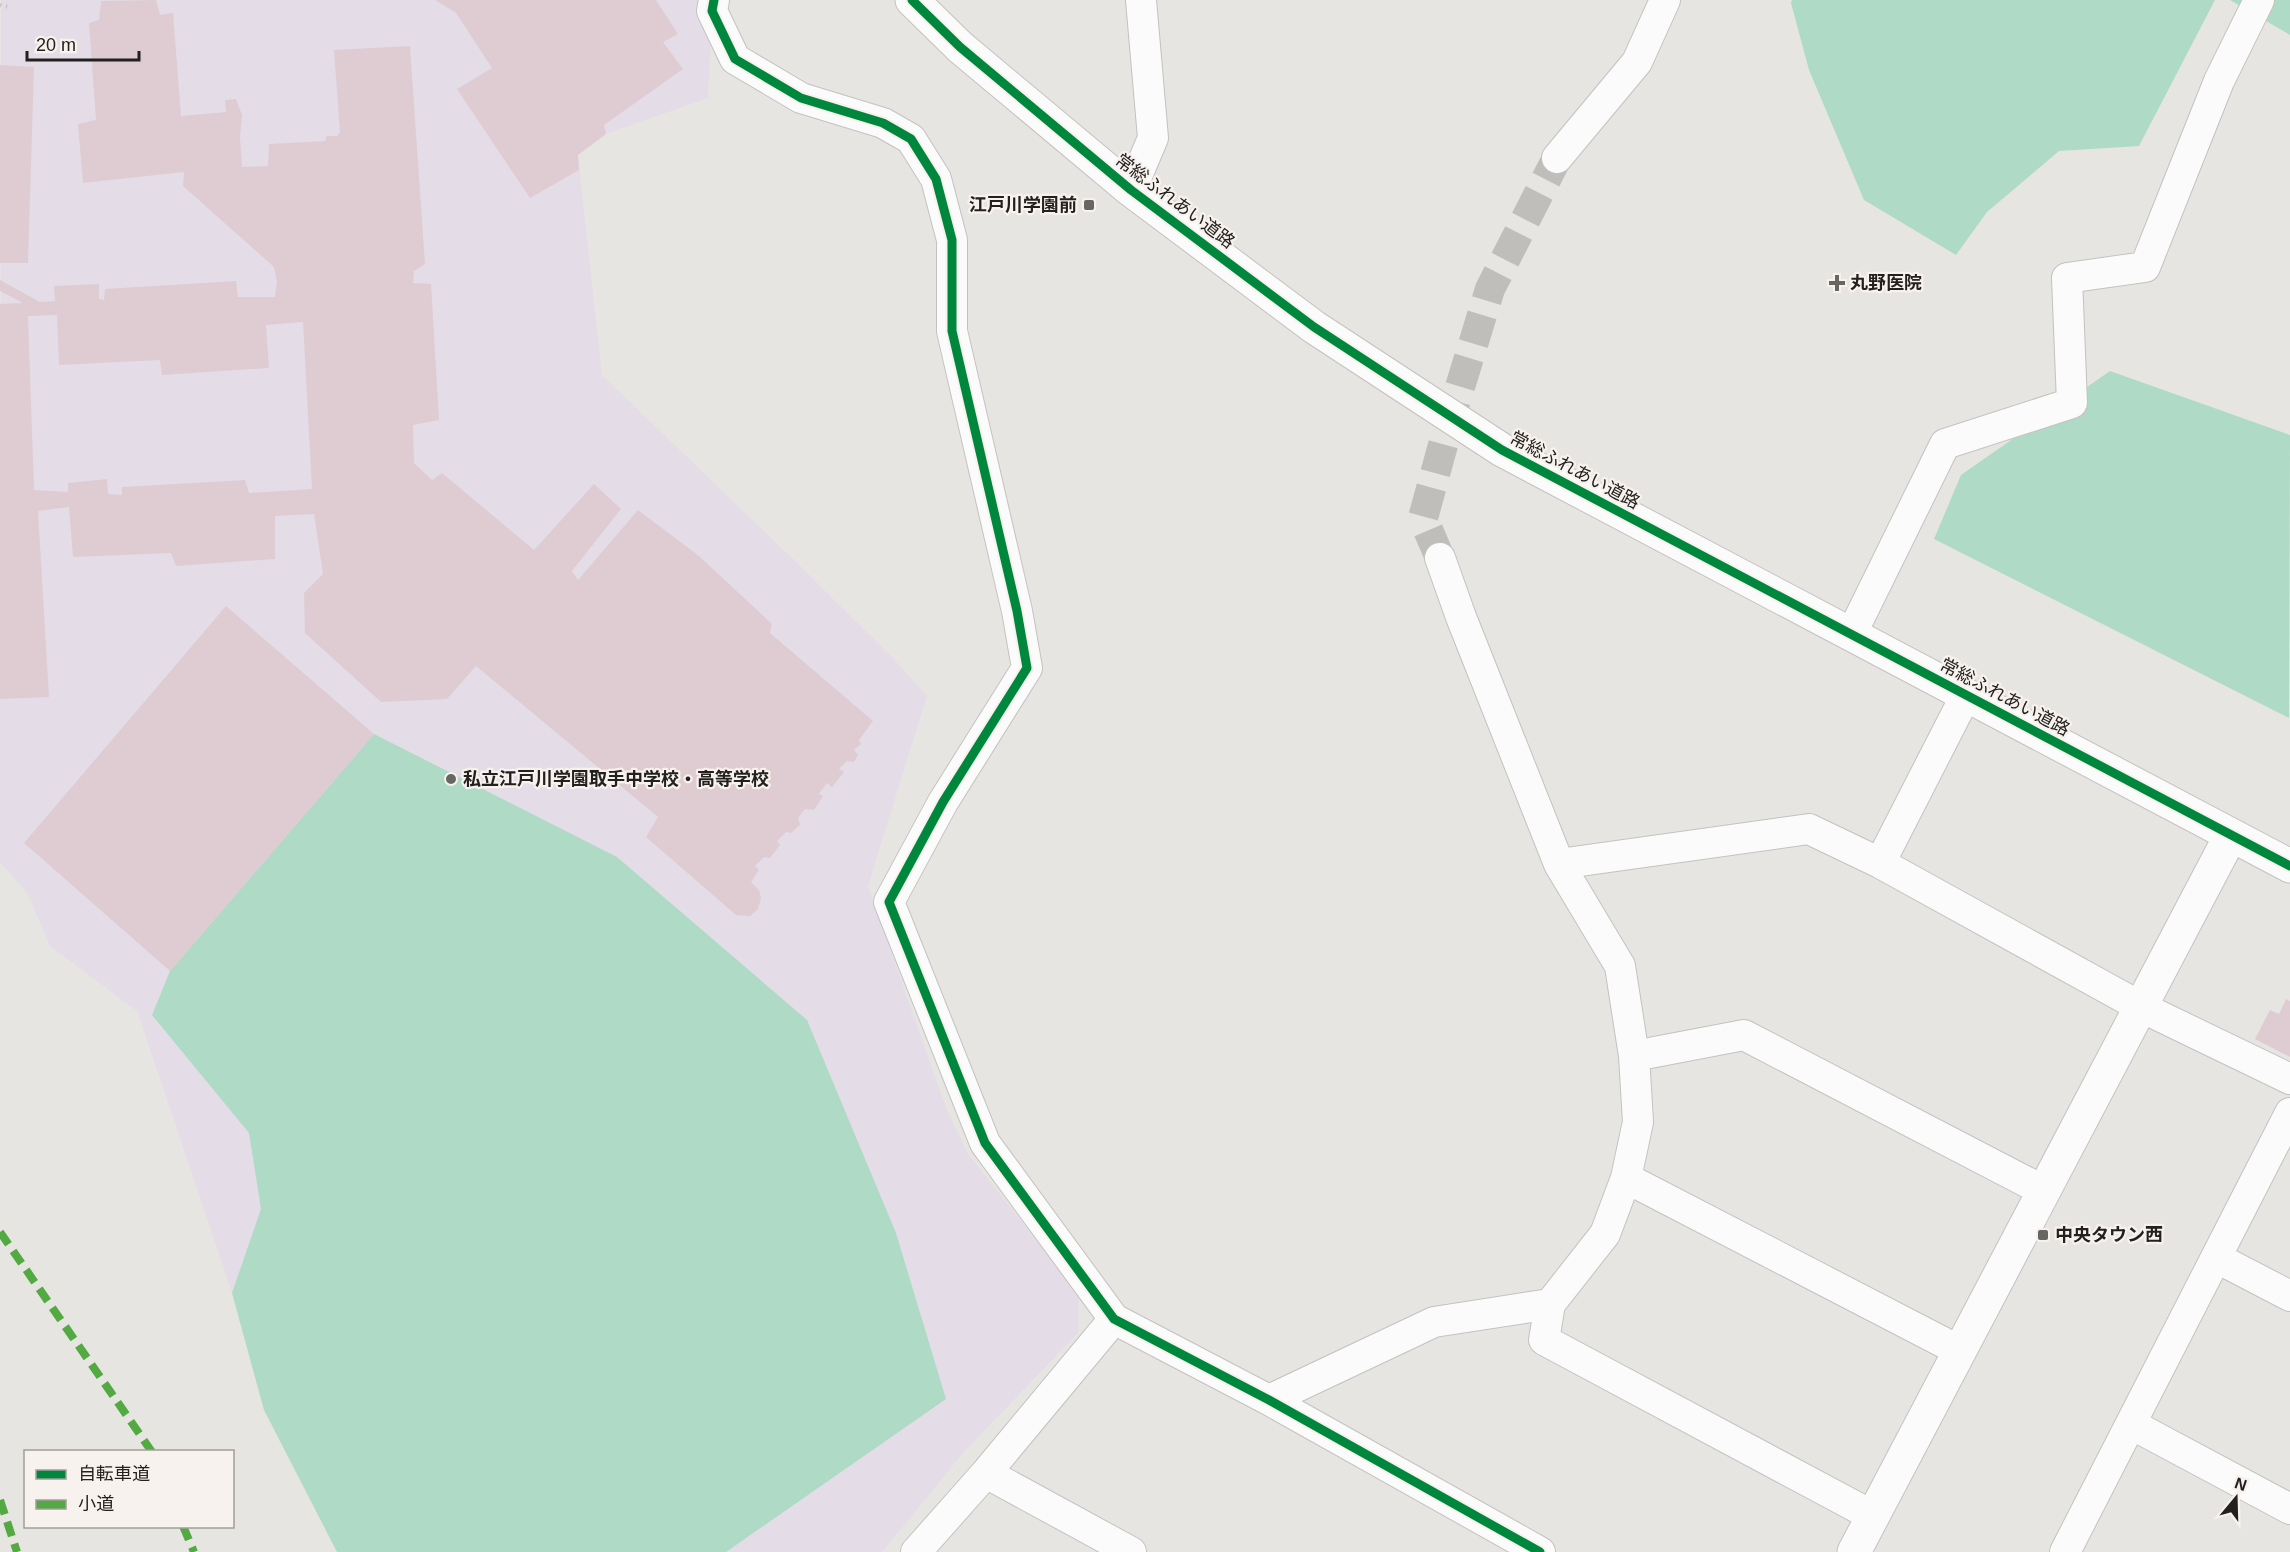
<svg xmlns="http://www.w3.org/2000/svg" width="2290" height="1552" font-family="Helvetica,'Noto Sans JP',sans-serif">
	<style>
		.education { fill: #e4dde7 }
		.green { fill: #afdac5 }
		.building { fill: #deccd2; fill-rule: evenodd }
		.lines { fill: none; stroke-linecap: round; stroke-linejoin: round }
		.minor-tunnel { stroke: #c0bebb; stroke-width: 30; stroke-dasharray: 30 15; stroke-linecap: butt }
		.minor-casing { stroke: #c4c2c0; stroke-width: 32 }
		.tertiary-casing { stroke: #c4c2c0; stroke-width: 35 }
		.path { stroke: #c8c6c5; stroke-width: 4; stroke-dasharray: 1.5 4.5; stroke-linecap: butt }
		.minor { stroke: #fbfbfb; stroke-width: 30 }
		.tertiary { stroke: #fbfbfb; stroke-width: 33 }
		.quiet { stroke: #53aa43; stroke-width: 8; stroke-dasharray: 15 8; stroke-linecap: butt }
		.cycleway-casing { stroke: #f7f2ed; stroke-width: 13 }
		.cycleway { stroke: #00873e; stroke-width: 9 }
		.poi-dot { fill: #686663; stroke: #f7f2ed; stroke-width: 2 }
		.labels { text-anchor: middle; stroke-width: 4.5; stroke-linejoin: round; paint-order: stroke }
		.street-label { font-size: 18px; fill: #23211f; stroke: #f7f2ed }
		.poi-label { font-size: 18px; font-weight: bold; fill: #23211f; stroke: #f7f2ed; text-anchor: start }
	</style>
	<rect width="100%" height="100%" fill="#e7e5e2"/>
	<path class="education" d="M1 0H714L712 11 708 98 606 134 578 155 602 375 792 558 891 656 927 696 868 886 945 1105 968 1154 1079 1292 1078 1333 963 1453 882 1552H353L264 1410 232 1293 137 1011 50 946 27 893 0 862Z"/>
	<path class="green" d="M1792 0H2215L2139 146 2059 151 1987 212 1956 255 1864 200 1809 70 1791 3Z
		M2230 0H2290V35Z
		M2110 371 2290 435 2289 718 1934 539 1961 475Z
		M374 734 617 857 807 1020 896 1233 946 1399 726 1552H337L264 1410 232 1293 261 1209 249 1133 152 1015 170 971Z"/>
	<path class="building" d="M156 0 160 15 173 13 181 116 226 112 225 100 236 99 242 115 240 137 242 167 268 166 269 144 325 141 327 136H337L340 132 334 50 410 46 425 264 414 271 413 283 431 284 439 420 413 425 414 463 432 480 442 473 534 550 594 484 621 509 572 571 578 580 638 510 699 556 772 624 770 633 873 721 859 740 861 744 854 750 858 755 854 762 847 761 839 769 844 772 832 787 827 783 819 794 823 796 814 810 805 809 798 818 800 825 791 833 786 832 777 841 780 845 770 858 764 857 755 866 759 870 751 882 759 890 761 898 758 909 750 916 736 915 646 837 658 817 476 666 447 699 381 702 305 633 304 593 323 574 314 514 275 516V559L176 566 171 553 73 557 69 507 38 511 49 697 0 699V304L23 303 0 291V280L40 302 55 301 54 286 99 284V299L104 300 105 289 236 281 238 297H275L277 282 274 267 183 186 184 172 83 183 78 124 96 120 89 23 99 20 101 1ZM57 315 59 365 160 360 162 375 269 368 266 325 303 322 312 489 249 493 245 480 122 487V495L108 494 107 479 68 483V492L34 490 28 316Z
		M435 0H656L678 34 663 42 683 69 604 125 606 134 578 155 579 170 530 198 457 89 492 68 456 13Z
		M0 65 34 67 28 263H0Z
		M226 606 374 734 170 971 24 843Z
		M2286 999 2290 1001V1057L2255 1039 2270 1010 2279 1014Z"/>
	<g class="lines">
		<path class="minor-tunnel" d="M1440 558 1423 518 1449 423 1490 289 1557 158"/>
		<defs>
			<path id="minor" d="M714 0 712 11 735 59 801 98 883 123 911 139 936 179 952 240V331L1017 611 1027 668 943 802 889 902 985 1143 1114 1319 1269 1400 1540 1552
				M1557 158 1637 62 1665 0
				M1131 190 1153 138 1141 0
				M1440 558 1461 617 1559 864
				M1851 635 1945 444 2072 403 2067 278 2145 267 2219 81 2259 0
				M1880 863 1966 695
				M1634 1056 1744 1035 2044 1191
				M1626 1178 1960 1351
				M2217 1258 2290 1296
				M1550 1304 1544 1340 1873 1516
				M1269 1400 1434 1322 1550 1304 1605 1234 1626 1178 1638 1122 1634 1056 1620 966 1559 864 1809 829 1880 863 2141 1007 2290 1079
				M2131 1424 2290 1509
				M986 1473 1131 1552
				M916 1552 986 1473 1114 1319
				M2065 1552 2290 1113"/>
			<path id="tertiary" d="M912 0 960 47 1131 190 1314 327 1502 450 2290 866
				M1854 1552 2231 835"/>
		</defs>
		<use href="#minor" class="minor-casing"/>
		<use href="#tertiary" class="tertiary-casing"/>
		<path class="path" d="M0 5 9 7"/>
		<use href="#minor" class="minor"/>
		<use href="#tertiary" class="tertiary"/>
		<path class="quiet" d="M0 1232 152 1452
			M0 1500 17 1552
			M183 1526 194 1552"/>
		<defs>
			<path id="cycleway" d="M714 0 712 11 735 59 801 98 883 123 911 139 936 179 952 240V331L1017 611 1027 668 943 802 889 902 985 1143 1114 1319 1269 1400 1540 1552
				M912 0 960 47 1131 190 1314 327 1502 450 2290 866"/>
		</defs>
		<use href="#cycleway" class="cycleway-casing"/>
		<use href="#cycleway" class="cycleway"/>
	</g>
	<g class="poi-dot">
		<rect x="1083" y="199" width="12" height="12" rx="3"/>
		<path d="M1834 274h6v6h6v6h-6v6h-6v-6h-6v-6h6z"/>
		<circle cx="451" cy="779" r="6"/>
		<rect x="2037" y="1229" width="12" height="12" rx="3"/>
	</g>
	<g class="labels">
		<g class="street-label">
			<text transform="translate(1175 201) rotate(37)" y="6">常総ふれあい道路</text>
			<text transform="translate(1575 470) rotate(28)" y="6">常総ふれあい道路</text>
			<text transform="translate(2005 697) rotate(28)" y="6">常総ふれあい道路</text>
		</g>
		<g class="poi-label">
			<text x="1077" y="211" text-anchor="end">江戸川学園前</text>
			<text x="1850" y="289">丸野医院</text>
			<text x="463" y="785">私立江戸川学園取手中学校・高等学校</text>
			<text x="2055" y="1241">中央タウン西</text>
		</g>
	</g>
	<rect x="24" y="1450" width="210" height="78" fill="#f7f2ed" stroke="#a29e9b" stroke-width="1.5"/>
	<rect x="36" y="1470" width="30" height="9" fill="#00873e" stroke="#a29e9b" stroke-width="1.5"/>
	<text x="78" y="1480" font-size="18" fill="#23211f">自転車道</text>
	<rect x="36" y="1500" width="30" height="9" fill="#53aa43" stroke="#a29e9b" stroke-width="1.5"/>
	<text x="78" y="1510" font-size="18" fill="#23211f">小道</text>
	<g transform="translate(2236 1498) rotate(19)" stroke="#f7f2ed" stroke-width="4.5" paint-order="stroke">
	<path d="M0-4.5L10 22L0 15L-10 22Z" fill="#23211f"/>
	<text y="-9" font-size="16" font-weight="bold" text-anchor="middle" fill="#23211f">N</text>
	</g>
	<path d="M27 51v9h112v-9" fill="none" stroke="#23211f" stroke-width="3"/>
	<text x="36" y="51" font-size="18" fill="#23211f" stroke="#f7f2ed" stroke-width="4.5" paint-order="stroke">20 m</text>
</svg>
